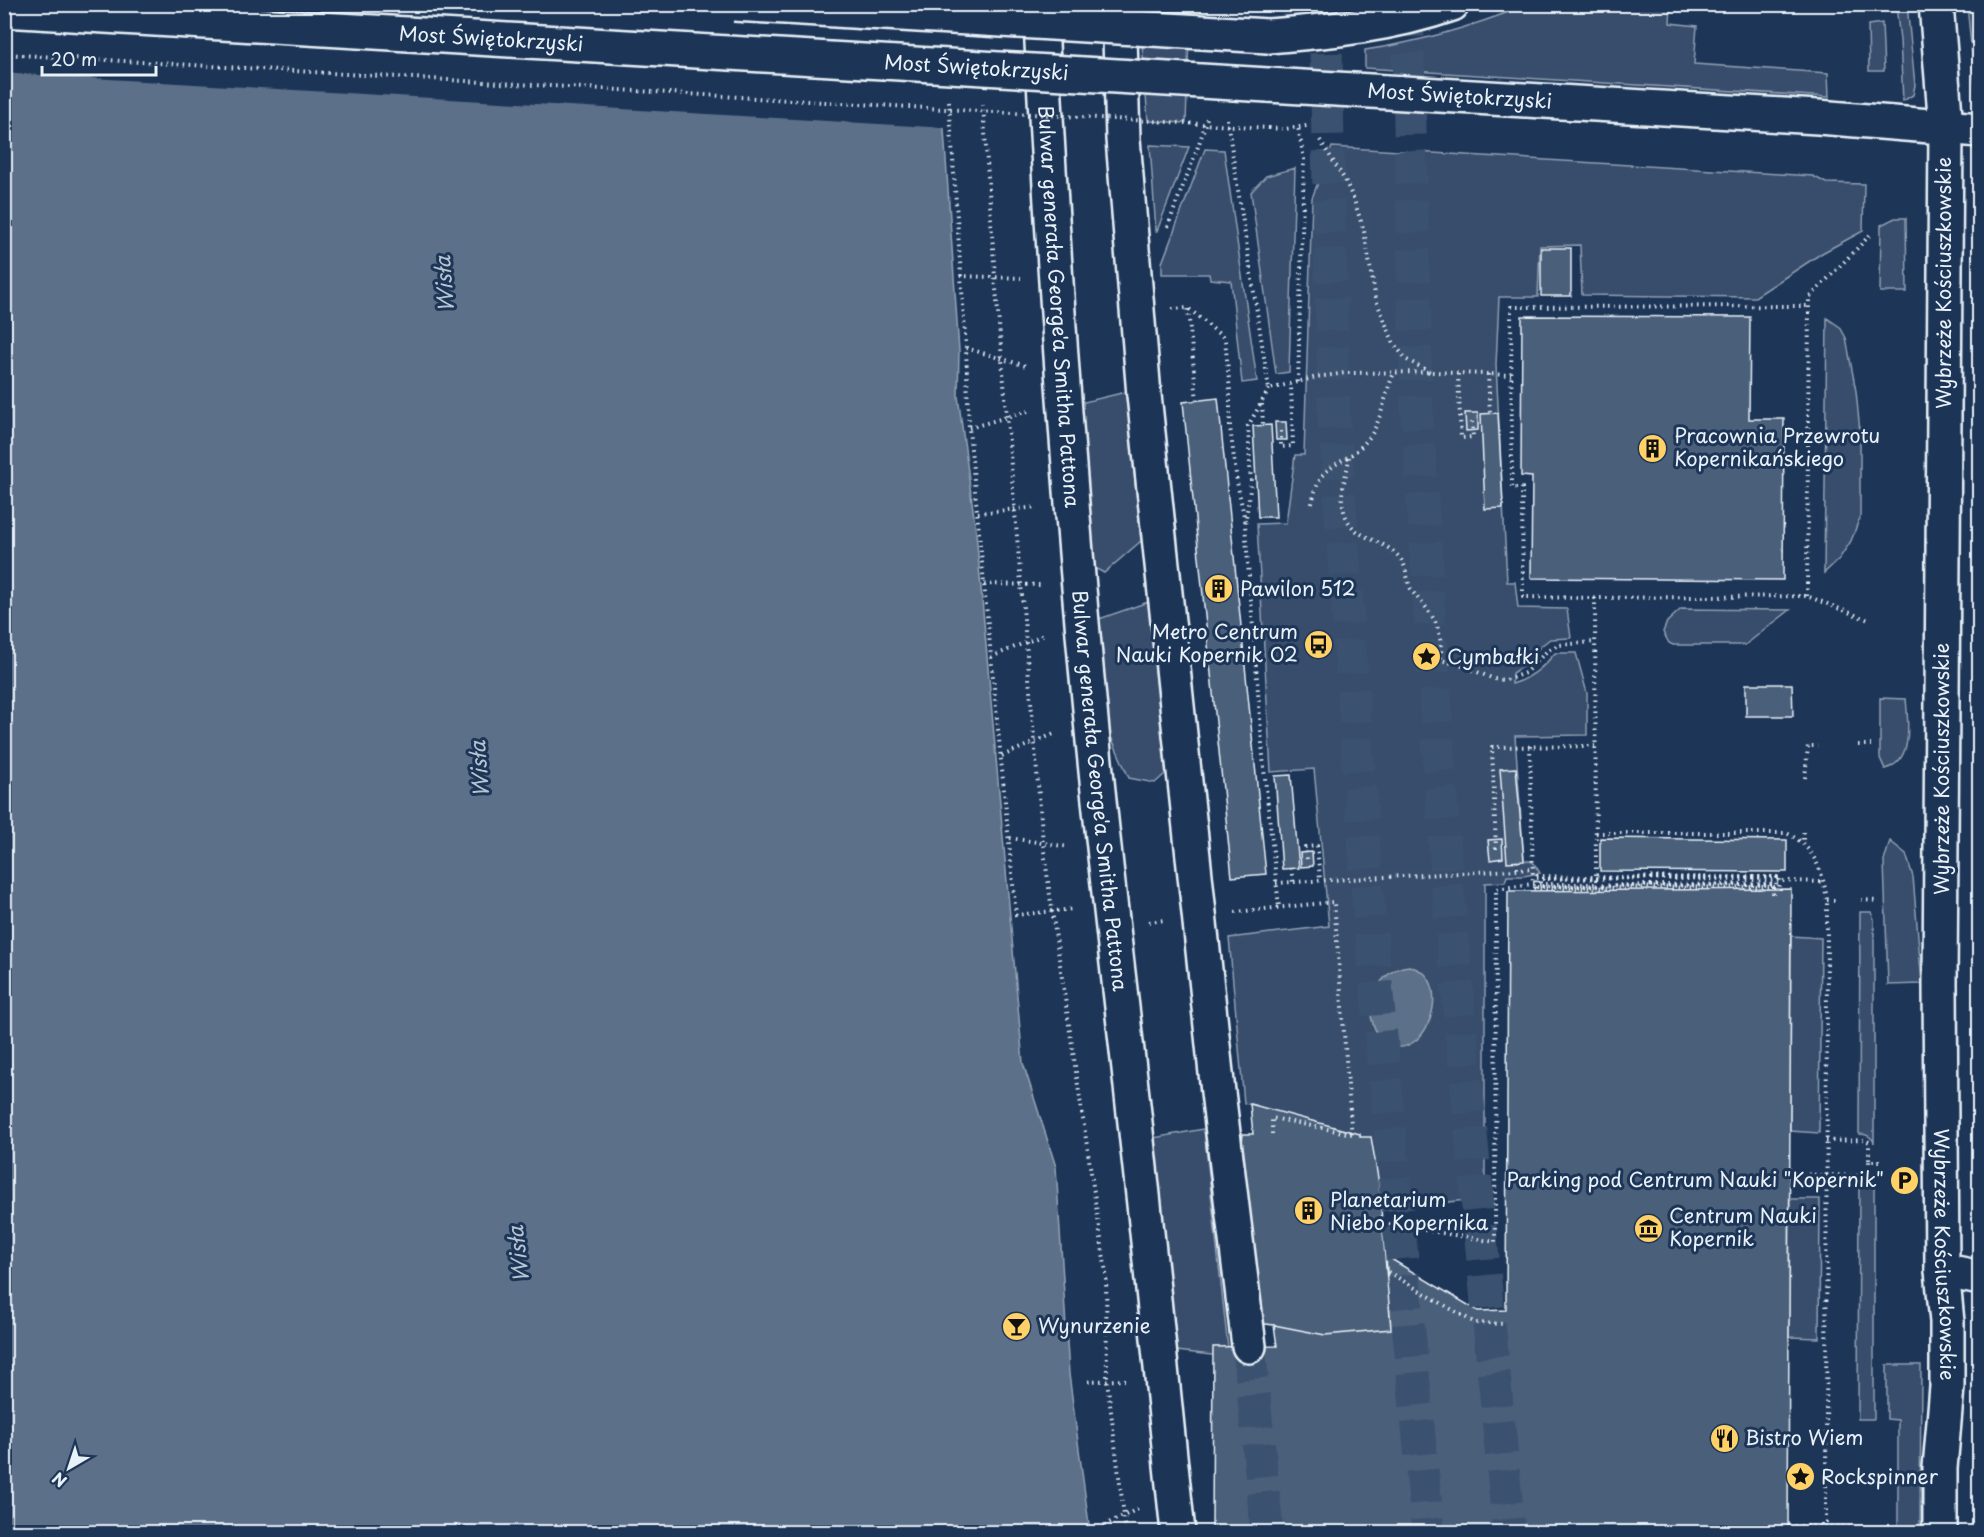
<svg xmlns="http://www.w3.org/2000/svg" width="1984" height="1537" font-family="'Playpen Sans',sans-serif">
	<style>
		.green { fill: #374d6c; stroke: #909fb2; stroke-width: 1.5 }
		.water { fill: #5d7089; stroke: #95a4b5; stroke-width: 1.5 }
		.pier { fill: #1d3557 }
		.building { fill: #495e7a; stroke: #e8f1f8; stroke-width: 1.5 }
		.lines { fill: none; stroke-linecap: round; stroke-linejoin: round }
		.minor-tunnel { stroke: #3b516f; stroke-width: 33; stroke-dasharray: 33 16; stroke-linecap: butt }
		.major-tunnel { stroke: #3b516f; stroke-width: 33; stroke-dasharray: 33 16; stroke-linecap: butt }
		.minor-casing { stroke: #e8f1f8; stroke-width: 38 }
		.path { stroke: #e8f1f8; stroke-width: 4; stroke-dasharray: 1.5 4.5; stroke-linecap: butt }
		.minor { stroke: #1d3557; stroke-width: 33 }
		.minor-bridge-casing { stroke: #e8f1f8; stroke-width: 38; stroke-linecap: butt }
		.path-bridge { stroke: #e8f1f8; stroke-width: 4; stroke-dasharray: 1.5 4.5; stroke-linecap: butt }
		.minor-bridge { stroke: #1d3557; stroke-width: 33 }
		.labels { text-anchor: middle; stroke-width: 6; stroke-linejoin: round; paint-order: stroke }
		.street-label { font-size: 20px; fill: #e8f1f8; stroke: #1d3557 }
		.poi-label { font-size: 20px; fill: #e8f1f8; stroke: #1d3557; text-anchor: start }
		.water-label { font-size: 21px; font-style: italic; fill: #b7c4d1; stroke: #1d3557 }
	</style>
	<rect width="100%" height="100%" fill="#1d3557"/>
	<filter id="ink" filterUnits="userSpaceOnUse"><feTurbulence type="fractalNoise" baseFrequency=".0167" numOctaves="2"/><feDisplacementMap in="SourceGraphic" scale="12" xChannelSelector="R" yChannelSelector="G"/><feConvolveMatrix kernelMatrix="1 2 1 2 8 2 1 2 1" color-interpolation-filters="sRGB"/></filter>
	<g filter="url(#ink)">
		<path class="green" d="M1139 5H1190L1186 123 1148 121Z
			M1527 5H1671L1670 23 1697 26 1694 64 1828 73 1829 97 1365 68V50C1421 42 1474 26 1527 5Z
			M1896 5H1907L1915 85 1913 95 1903 101 1900 40Z
			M1967 5H1979V100L1976 95Z
			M1882 23 1884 71H1869L1868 25Z
			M1150 145 1189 147 1157 231H1156Z
			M1332 147 1813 176 1826 183 1864 184 1863 231 1822 253 1755 297 1582 295 1580 245 1540 246 1538 297H1499L1496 365 1507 582H1515L1518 608 1567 609 1571 638 1550 639 1541 646 1522 667 1512 673V684C1530 679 1543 668 1555 653H1576L1587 693V735L1515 736 1524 860 1533 862 1540 873 1523 876H1507L1505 882 1485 883V1198L1374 1210 1360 1134 1244 1103 1229 938 1329 926 1314 769 1271 772 1257 524 1286 523 1295 455H1304L1312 198Z
			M1205 149 1224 150 1257 381 1242 383 1231 281 1210 279 1209 274H1162V263Z
			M1295 168 1289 372 1276 374 1251 192 1266 176Z
			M1895 218H1906L1907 292H1880L1881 225Z
			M1827 318 1840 327 1846 338 1856 391 1860 432V517L1851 541 1839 559 1824 573Z
			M1126 392 1141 541 1104 573 1093 567 1080 403Z
			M1148 602 1166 773 1155 783 1129 778 1106 725 1099 619Z
			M1681 609 1790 610 1745 645H1673L1669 643 1663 632 1667 622Z
			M1880 698 1906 699C1908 722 1914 761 1885 769L1880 758Z
			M1890 841 1906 854 1913 877 1922 984 1888 985 1884 861Z
			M1860 912H1871L1874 919V1143C1872 1136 1866 1134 1859 1134Z
			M1791 936 1821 938 1819 1133 1790 1131Z
			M1204 1129 1229 1357 1177 1351 1153 1138Z
			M1874 1174V1419H1858L1859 1180 1870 1179Z
			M1790 1199H1820L1819 1338 1789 1337Z
			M1887 1365H1921L1920 1532H1898V1420L1887 1419Z"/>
		<path class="water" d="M5 5 941 86 959 351 958 396 976 532 1023 1063 1056 1167 1069 1374 1090 1532H5Z
			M1409 966C1415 968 1421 970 1425 974 1441 991 1433 1028 1415 1041 1397 1055 1379 1043 1373 1024 1364 999 1383 968 1409 966Z"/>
		<path class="pier" d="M941 4 947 128 5 73V5Z"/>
		<path class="building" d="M1541 248H1571V296H1541Z
			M1522 316 1750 317 1749 419H1784L1783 580 1531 578 1532 477 1521 476Z
			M1218 398 1266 874 1232 877 1183 402Z
			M1465 413H1478V430L1466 431Z
			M1498 413 1503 508 1485 509 1481 414Z
			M1275 422H1286L1287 440H1276Z
			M1271 425 1276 517H1258L1253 426Z
			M1746 684H1792L1793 716H1746Z
			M1516 768 1524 861 1507 862 1500 769Z
			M1291 775 1299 868 1282 869 1275 776Z
			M1600 838 1787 840V872L1600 871Z
			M1502 839 1503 858 1490 860 1488 840Z
			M1312 852 1313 866 1301 867 1300 853Z
			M1791 889 1788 1532H1212L1213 1347 1277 1346 1274 1325 1325 1335 1391 1329 1386 1256 1478 1311 1506 1310 1508 891Z
			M1250 1104 1360 1134V1137H1371L1379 1184 1391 1329 1325 1335 1274 1325 1257 1323 1236 1198 1243 1134H1253Z"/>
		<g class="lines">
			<path class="minor-tunnel" d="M1249 1346 1267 1532"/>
			<path class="major-tunnel" d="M1325 4 1334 417 1367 889 1428 1532
				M1407 4 1417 416 1447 882 1509 1532"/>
			<defs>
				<g id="minor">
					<path id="s1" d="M1040 4C1052 243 1068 482 1091 720 1104 861 1122 1001 1137 1141 1152 1272 1164 1402 1178 1532"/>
					<path d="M1119 4 1123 139 1144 395 1218 1092 1249 1346"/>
					<path id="s2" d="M1936 4 1946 127 1940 984 1942 1270 1947 1322V1387L1940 1468V1532"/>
					<path d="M1268 36C1330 31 1392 25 1452 4"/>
					<path id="s3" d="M1268 85 1818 117 1980 130"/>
					<path d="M1942 1270 1980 1278"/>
				</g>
			</defs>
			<use href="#minor" class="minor-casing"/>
			<path class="path" d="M949 101 966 348 969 428 1016 915 1074 909
				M983 104 995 277 1043 843 1052 911 1106 1273 1107 1380 1126 1532
				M1227 119 1269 389 1317 377 1346 373 1431 372 1511 375
				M1269 128 1284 129 1307 126
				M1320 140 1345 180 1354 200 1364 231 1376 300 1394 344 1407 360 1430 372
				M1168 227C1180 190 1197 155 1207 118
				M960 276 1021 278
				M1172 309 1188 308 1225 339 1230 391V427L1237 482 1245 521
				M1188 309 1197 401
				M966 348 1026 366
				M1458 374 1461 438 1473 437 1472 422
				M1488 374 1490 413
				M1298 382 1304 159 1298 127
				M1269 389 1248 426 1251 483 1245 525 1264 769 1279 907
				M1262 404 1263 425
				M969 428 1028 411
				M1281 431V447L1293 446 1291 384
				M1349 457C1348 472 1339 492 1343 507 1350 542 1380 535 1399 557 1407 566 1406 576 1410 587 1413 594 1419 599 1424 605 1439 623 1442 638 1441 660L1463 666 1494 679 1506 680 1525 673 1548 650 1558 645 1594 642
				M1312 504C1320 458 1344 469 1368 439 1381 424 1385 393 1394 373
				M978 513 1037 507
				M984 584 1043 585
				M1807 596 1809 298 1872 233
				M1595 598 1523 597 1522 488H1512L1511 307 1809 306
				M991 657 1046 634
				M1858 745H1871
				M1530 746 1533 884
				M1002 756 1056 733
				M1805 778 1808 746H1818
				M1803 832V842
				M1596 833H1786C1814 845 1823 872 1827 900L1826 1532
				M1010 838 1069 847
				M1496 849 1492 747 1595 746
				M1307 859 1305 847 1317 846 1320 880
				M1517 861V870
				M1291 868 1293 882
				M1789 881 1825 882
				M1276 883 1532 869
				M1827 900H1835
				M1861 900 1879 901
				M1235 912 1334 902 1352 1137
				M1149 922 1165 920
				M1272 1134V1118L1352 1134
				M1826 1141 1866 1140 1869 1142V1161H1881
				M1790 1174 1863 1176 1869 1173V1161
				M1383 1223 1495 1242 1496 889 1533 884H1596L1595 598 1807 596 1871 621
				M1388 1272 1475 1323 1506 1324
				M1088 1381 1125 1380
				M1788 1526 1880 1528
				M1097 1532 1096 1529 1138 1509"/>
			<use href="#minor" class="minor"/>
			<defs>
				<g id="minor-bridge">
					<path d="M734 4 1268 36"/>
					<path id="s4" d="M4 10 1268 85"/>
				</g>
			</defs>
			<use href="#minor-bridge" class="minor-bridge-casing"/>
			<path class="path-bridge" d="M4 54 1269 128
				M1773 894V884L1540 886V879L1780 877 1779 887 1535 888V878L1777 877 1776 885 1537 887V876L1789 881"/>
			<use href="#minor-bridge" class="minor-bridge"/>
		</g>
	</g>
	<defs>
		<symbol id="building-disc" viewBox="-11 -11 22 22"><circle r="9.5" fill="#ffd166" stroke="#1d3557"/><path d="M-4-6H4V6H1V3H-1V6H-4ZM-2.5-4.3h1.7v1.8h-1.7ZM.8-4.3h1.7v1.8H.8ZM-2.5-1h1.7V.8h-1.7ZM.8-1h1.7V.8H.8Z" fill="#111"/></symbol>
		<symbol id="bus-disc" viewBox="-11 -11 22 22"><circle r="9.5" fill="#ffd166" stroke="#1d3557"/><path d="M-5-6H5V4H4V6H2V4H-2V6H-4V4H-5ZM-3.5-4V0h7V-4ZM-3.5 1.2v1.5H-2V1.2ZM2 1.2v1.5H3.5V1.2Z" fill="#111"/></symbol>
		<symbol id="sight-disc" viewBox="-11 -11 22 22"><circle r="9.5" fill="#ffd166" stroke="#1d3557"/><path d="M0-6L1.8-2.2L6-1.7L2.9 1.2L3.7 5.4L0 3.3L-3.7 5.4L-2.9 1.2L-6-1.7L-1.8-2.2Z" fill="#111"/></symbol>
		<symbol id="parking-disc" viewBox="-11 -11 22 22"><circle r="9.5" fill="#ffd166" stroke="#1d3557"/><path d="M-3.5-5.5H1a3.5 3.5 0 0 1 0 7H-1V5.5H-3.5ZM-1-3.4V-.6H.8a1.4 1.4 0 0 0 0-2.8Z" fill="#111"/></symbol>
		<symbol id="museum-disc" viewBox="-11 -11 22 22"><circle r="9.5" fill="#ffd166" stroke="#1d3557"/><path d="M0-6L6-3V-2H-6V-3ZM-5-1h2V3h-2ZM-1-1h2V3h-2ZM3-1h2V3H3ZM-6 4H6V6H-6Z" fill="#111"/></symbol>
		<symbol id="bar-disc" viewBox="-11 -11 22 22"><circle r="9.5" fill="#ffd166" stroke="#1d3557"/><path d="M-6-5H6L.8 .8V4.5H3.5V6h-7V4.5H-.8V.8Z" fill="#111"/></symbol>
		<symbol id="restaurant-disc" viewBox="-11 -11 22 22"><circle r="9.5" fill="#ffd166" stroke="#1d3557"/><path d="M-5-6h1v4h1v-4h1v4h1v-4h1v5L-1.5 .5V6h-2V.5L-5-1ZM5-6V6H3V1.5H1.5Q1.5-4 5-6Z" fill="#111"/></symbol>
	</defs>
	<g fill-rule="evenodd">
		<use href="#building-disc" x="1636" y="432" width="33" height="33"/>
		<use href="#building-disc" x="1202" y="572" width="33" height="33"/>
		<use href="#bus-disc" x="1302" y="628" width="33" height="33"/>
		<use href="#sight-disc" x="1410" y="640" width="33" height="33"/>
		<use href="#parking-disc" x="1888" y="1164" width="33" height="33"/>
		<use href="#building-disc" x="1292" y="1194" width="33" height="33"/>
		<use href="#museum-disc" x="1632" y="1212" width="33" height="33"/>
		<use href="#bar-disc" x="1000" y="1310" width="33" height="33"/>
		<use href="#restaurant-disc" x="1708" y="1422" width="33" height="33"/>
		<use href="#sight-disc" x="1784" y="1460" width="33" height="33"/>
	</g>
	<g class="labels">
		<g class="street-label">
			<text dy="7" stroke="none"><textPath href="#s4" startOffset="488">Most Świętokrzyski</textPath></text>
			<text dy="7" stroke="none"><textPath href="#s4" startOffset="974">Most Świętokrzyski</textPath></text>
			<text dy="7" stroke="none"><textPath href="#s3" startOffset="192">Most Świętokrzyski</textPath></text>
			<text transform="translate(1944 283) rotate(-90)" y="7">Wybrzeże Kościuszkowskie</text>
			<text dy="7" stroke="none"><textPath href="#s1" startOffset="303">Bulwar generała George'a Smitha Pattona</textPath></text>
			<text transform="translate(1942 769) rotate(-90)" y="7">Wybrzeże Kościuszkowskie</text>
			<text dy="7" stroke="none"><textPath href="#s1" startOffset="789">Bulwar generała George'a Smitha Pattona</textPath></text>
			<text dy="7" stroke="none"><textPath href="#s2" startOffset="1251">Wybrzeże Kościuszkowskie</textPath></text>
		</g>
		<g class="poi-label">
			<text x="1674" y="443">Pracownia Przewrotu<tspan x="1674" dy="23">Kopernikańskiego</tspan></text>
			<text x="1240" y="596">Pawilon 512</text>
			<text x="1298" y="639" text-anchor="end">Metro Centrum<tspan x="1298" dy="23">Nauki Kopernik 02</tspan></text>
			<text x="1447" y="664">Cymbałki</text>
			<text x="1884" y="1187" text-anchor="end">Parking pod Centrum Nauki "Kopernik"</text>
			<text x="1330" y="1207">Planetarium<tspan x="1330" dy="23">Niebo Kopernika</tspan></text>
			<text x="1669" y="1223">Centrum Nauki<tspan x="1669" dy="23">Kopernik</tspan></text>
			<text x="1038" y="1333">Wynurzenie</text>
			<text x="1745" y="1445">Bistro Wiem</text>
			<text x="1821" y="1484">Rockspinner</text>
		</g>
		<g class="water-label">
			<text transform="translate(445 284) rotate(-94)" y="7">Wisła</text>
			<text transform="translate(480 769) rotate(-94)" y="7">Wisła</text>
			<text transform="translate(519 1254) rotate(-96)" y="7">Wisła</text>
		</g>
	</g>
	<rect width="1984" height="1537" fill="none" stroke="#1d3557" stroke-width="24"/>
	<rect x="12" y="12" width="1960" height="1513" fill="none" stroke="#e8f1f8" stroke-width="2" filter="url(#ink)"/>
	<g transform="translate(69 1468) rotate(219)" stroke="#1d3557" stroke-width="4.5" paint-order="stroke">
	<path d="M0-4.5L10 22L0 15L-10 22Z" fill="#e8f1f8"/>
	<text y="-9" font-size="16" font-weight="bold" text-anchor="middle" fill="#e8f1f8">N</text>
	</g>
	<path d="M42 66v9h114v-9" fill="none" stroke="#e8f1f8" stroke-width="3"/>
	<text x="51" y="66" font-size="18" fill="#e8f1f8" stroke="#1d3557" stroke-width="4.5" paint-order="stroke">20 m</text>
</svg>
